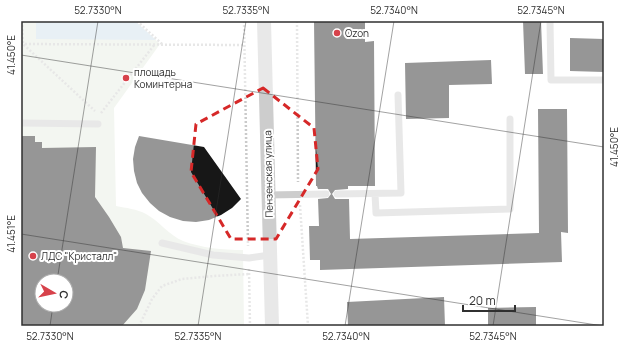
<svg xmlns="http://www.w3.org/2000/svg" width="625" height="347" font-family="Manrope,sans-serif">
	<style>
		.green { fill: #e5ebdf; fill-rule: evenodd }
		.water { fill: #cddee9 }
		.building { fill: #171717; fill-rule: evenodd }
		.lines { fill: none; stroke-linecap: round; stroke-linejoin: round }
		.path { stroke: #cacaca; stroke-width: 2.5; stroke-dasharray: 2 2; stroke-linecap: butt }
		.lane { stroke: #cdcdcd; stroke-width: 7 }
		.street { stroke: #cdcdcd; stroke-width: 14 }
		.marked { fill: none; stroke: #d62828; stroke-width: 3; stroke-dasharray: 8 5; stroke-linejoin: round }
		.ticks { fill: none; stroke: #303030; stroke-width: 1; stroke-opacity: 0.45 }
		.poi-dot { fill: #d7424b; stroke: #fff; stroke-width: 1.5 }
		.labels { text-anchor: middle; stroke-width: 4; stroke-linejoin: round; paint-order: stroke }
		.poi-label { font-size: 10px; fill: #303030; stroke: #fff; text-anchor: start }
		.street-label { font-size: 10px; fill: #303030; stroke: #fff }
		.neatline { fill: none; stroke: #303030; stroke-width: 1.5 }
		.ticks-label { font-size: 10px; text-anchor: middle; fill: #303030 }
	</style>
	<rect width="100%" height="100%" fill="#fff"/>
	<path class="green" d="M21 21H135L160 44 114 108 116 206C126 208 137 209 146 214 159 221 169 235 183 241 202 248 223 250 243 250L244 326H21ZM42 281H66V305H42Z"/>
	<path class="water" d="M36 21H135L156 40 36 39Z"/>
	<path class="building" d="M314 21H365V42L374 41 375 186H348V189L335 190 332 194 335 199H349L350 239 539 233 538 109H567L568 233 561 232 562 262 320 270V260H310L309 226H319L318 199 328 198 331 194 328 189H318L317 186H316Z
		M523 21H541L543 74H525Z
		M570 38 604 39V72L570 71Z
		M491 60 492 84 449 85V118L406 119 405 63Z
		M21 136H35V142H42V148L96 147 95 197 109 217 121 237 123 248 151 251 145 290 137 309 122 326H21ZM42 281H66V305H42Z
		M139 136 204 147 241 199 232 208 221 215 209 220 196 222 183 221 170 217 159 211 150 203 142 193 137 183 134 171 133 159 135 147Z
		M444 297 445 326H348L347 302Z
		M536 307V326H488V308Z"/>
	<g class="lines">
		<path class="path" d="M22 21 23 44 95 111
			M137 21 162 44
			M244 21 248 246
			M297 21 298 182
			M21 44 244 45
			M101 113 155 44
			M300 205 308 326
			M249 269 250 326
			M139 326 152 299 162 286 182 279 214 276 249 274"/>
		<path class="lane" d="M550 21 551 80H604
			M21 123 98 124
			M337 194 401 193 398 95
			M375 194 376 213 510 209V119
			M268 195 326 194
			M162 243 213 255 249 258 270 255"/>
		<path class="street" d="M264 21 272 326"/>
	</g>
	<path d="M0 0H625V347H0ZM263 88 314 128 318 169 276 239H231L191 172 196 124Z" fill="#fff" fill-opacity=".55" fill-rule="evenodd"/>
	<path class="marked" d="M263 88 314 128 318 169 276 239H231L191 172 196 124Z"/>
	<path class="ticks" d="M21 55 604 147M21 234 603 326M57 281 98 21M50 326 53 305M198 326 246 21M345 326 394 21M493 326 541 21"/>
	<g class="poi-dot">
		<circle cx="337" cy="33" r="4"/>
		<circle cx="126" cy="78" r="4"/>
		<circle cx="33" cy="256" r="4"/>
	</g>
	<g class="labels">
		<g class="poi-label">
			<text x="345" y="37">Ozon</text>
			<text x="134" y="76">площадь<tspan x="134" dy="12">Коминтерна</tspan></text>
			<text x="41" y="260">ЛДС "Кристалл"</text>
		</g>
		<g class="street-label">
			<text transform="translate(268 174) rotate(-91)" y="4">Пензенская улица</text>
		</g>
	</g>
	<rect width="625" height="347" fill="none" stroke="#ffffff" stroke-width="44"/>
	<g transform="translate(54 293) rotate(99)"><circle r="19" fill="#ffffff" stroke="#acacac"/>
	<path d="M0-3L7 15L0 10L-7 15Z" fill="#d7424b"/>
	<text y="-6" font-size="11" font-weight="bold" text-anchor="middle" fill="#303030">С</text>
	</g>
	<path d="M463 305v6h52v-6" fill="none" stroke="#303030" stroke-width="2"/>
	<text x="469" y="305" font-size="12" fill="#303030" stroke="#ffffff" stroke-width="3" paint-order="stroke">20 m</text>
	<rect x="22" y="22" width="581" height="303" class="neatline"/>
	<g class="ticks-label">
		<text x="98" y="14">52.7330°N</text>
		<text x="246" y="14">52.7335°N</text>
		<text x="394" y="14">52.7340°N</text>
		<text x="541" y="14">52.7345°N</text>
		<text transform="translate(11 55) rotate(-90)" y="4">41.450°E</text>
		<text transform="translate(614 147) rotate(-90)" y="4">41.450°E</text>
		<text transform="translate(11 234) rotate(-90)" y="4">41.451°E</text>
		<text x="50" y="340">52.7330°N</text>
		<text x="198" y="340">52.7335°N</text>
		<text x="346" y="340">52.7340°N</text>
		<text x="493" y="340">52.7345°N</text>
	</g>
</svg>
